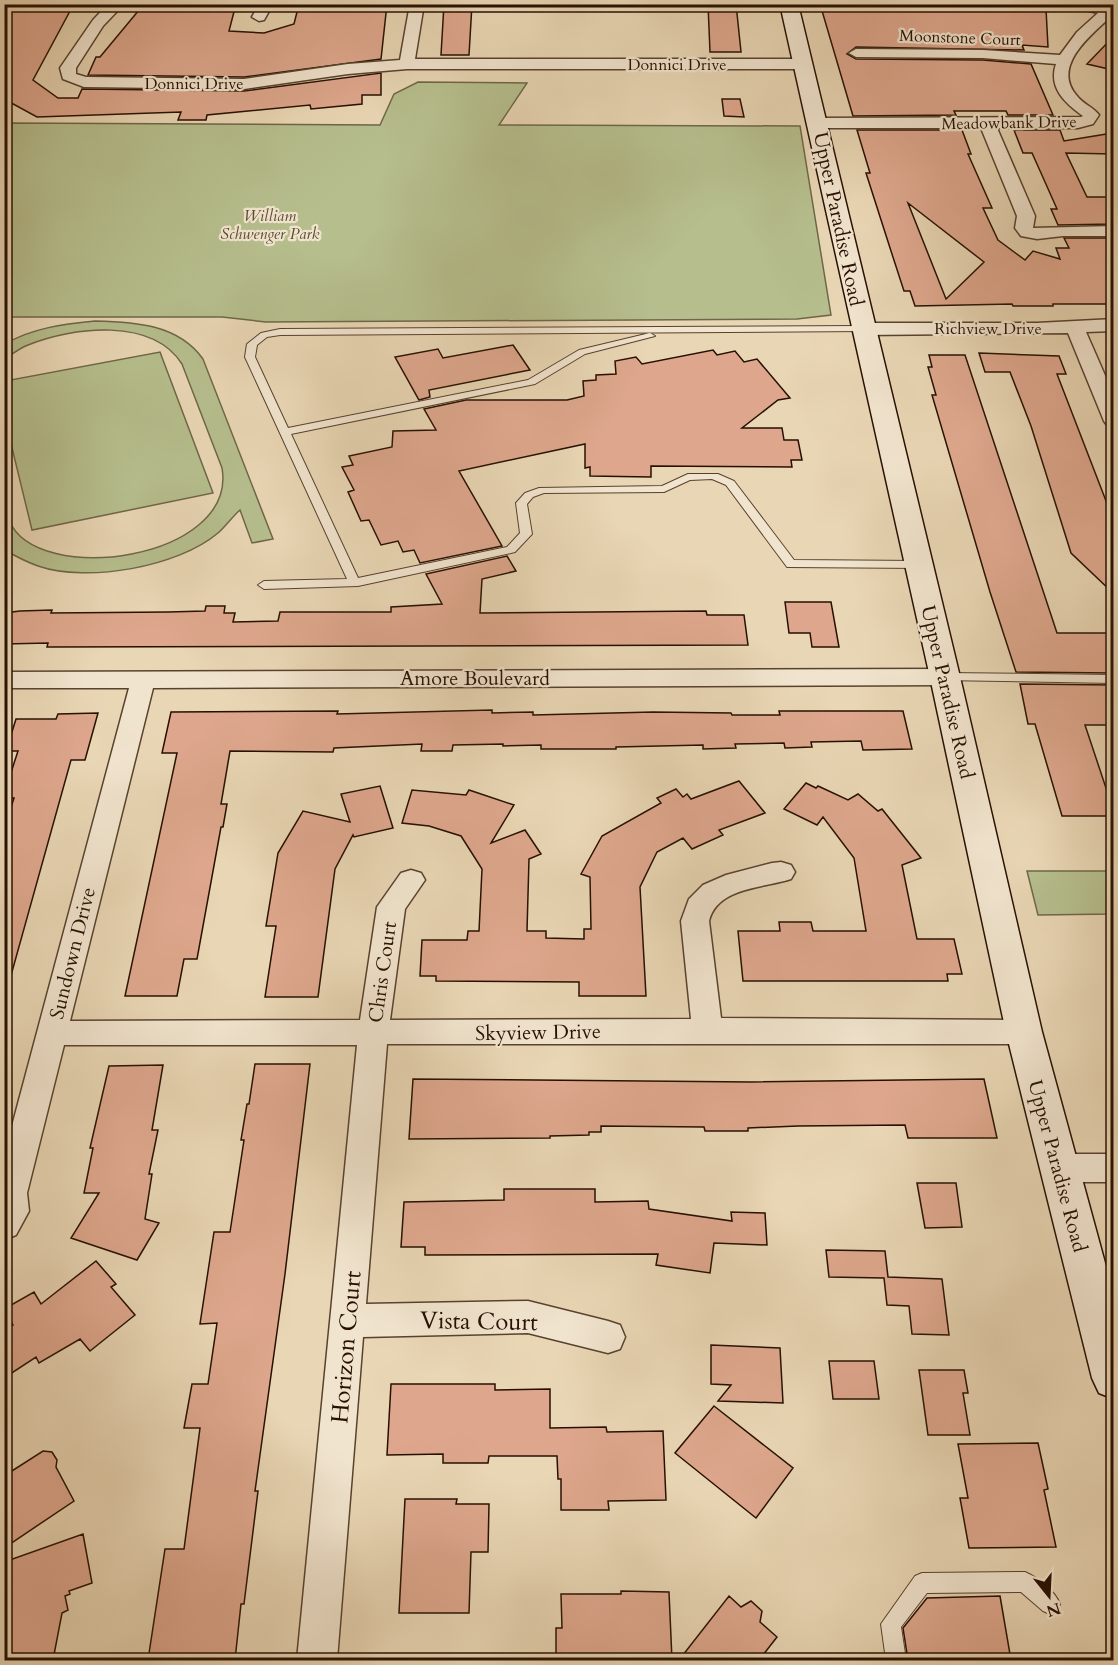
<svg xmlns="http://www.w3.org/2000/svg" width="1118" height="1665" font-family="Cardo,serif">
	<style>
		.green { fill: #b6be8d; stroke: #6e6748; stroke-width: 1.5 }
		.building { fill: #dea78d; stroke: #271002; stroke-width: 1.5; fill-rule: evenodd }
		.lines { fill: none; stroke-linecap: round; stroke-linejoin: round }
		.service-casing { stroke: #58422e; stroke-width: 2 }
		.minor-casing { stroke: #58422e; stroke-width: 3 }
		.secondary-casing { stroke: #271002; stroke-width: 3 }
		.service { fill: #f1e4ce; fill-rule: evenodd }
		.minor { fill: #f1e4ce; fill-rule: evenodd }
		.secondary { fill: #f1e4ce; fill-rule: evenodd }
		.labels { text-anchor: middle; stroke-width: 4.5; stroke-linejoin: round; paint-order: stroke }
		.far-street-label { font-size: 16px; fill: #271002; stroke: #f1e4ce }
		.far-park-label { font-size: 16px; font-style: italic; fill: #594d33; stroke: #f1e4ce }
		.street-label { font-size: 20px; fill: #271002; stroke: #f1e4ce }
		.near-street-label { font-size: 24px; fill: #271002; stroke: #f1e4ce }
	</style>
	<rect width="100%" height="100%" fill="#e9d6b4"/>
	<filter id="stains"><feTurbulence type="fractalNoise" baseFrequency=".00333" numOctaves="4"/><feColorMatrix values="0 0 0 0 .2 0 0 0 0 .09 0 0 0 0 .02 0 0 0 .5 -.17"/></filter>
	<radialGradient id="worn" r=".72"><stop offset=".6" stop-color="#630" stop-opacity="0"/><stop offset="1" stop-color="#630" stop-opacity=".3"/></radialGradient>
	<path class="green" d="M418 82 527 83 499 125 800 126 831 315 797 319 266 322 222 317H5V123L380 125 394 94Z
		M95 321C135 322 178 324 203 359L273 539 252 543 240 510C232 517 226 526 218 533 178 567 87 583 38 566 27 562 15 556 5 550V502C6 508 6 515 9 520 36 588 238 560 222 468L182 364C152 317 73 327 28 345 20 348 12 354 5 359V344C32 328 64 324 95 321Z
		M160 352 213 493 32 530 5 419V381Z
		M1027 871H1113V914L1038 915Z"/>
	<path class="building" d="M144 4H236L229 31 264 33 294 24 299 4H387L381 59 244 77 88 75 96 57H100Z
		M444 4H472L469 55H441Z
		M708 4H736L741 52H710Z
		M820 4H1008L1046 9 1048 47 1022 45 1024 50 856 47 847 54 856 59 983 60 1031 64 1053 115H1008L1006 111H954L956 115 853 116Z
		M4 11H70L33 80 58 98H78L82 89 244 91 381 73V95H362V104L311 109 310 105 207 115 206 120H178L181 112 37 117 4 99Z
		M1113 37V70L1087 64Z
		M722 99H740L744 117 724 116Z
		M857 130H962L971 154H968L992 208H983L998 240 1025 260 1033 251 1060 259 1056 248H1069L1064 238H1113V304H1053V306H1013L1012 304 915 306 910 291H904L891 251 866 173H870ZM908 203 984 262 946 299Z
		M1014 130H1060L1064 141 1113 133V154L1066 153 1087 197H1113V224L1058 225 1051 209H1057L1041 173 1032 153H1023Z
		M513 345 530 370 429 390 430 397 419 400 395 357 438 349 443 358Z
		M713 350 717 355 735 351 744 362 757 359 790 398 778 400 742 428H782L784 440H798L802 460H791L792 467 651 466V477L590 476V467L585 468V444L459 471 502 546 420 563 414 550 403 552 398 541 381 545 369 520 361 521 348 492 354 490 342 467 353 465 349 456 392 447 393 431 436 430 424 409 466 400H567L584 396 583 381 596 380V375L616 374 615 361 636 357 642 364Z
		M979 353 1059 356 1066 374H1057L1113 519V593L1071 553 1031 426 1010 372H985Z
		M929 355H965L1057 633H1113V673L1016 672 990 592 932 395H936L928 367H932Z
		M507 556 516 571 482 579 480 613 706 611 707 615H744L748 645 47 647 48 643 4 644V613L20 611 52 610 51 613 168 612 205 611 206 606H225L224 613H235L233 622 278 621 280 612H391V607L442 604 426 574Z
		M785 602H831L839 647H812L810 633H789Z
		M1020 684 1113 685V725H1085L1113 809V816H1062L1035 724H1028Z
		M492 710V713L533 712V715L653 712 731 713 732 715H780L779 711H903L912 749 863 750 861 741 811 742 812 747 785 748 784 743 735 744 736 748 703 749V745L616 747V749H541V745L503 746V744L453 745 452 751H421L422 744 334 748 333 752 230 751 221 804H227L223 827H221L197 959H184L177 996H125L177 753H162L171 712 338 711 337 714Z
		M98 713 85 760H71L10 979H4V829L14 798H4V794L18 751H6L16 719H56L58 714Z
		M739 781 765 813 719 830 723 835 692 849 683 838 657 852 640 887 646 996H579V982L436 981V976H420L422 940H467L468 931H479L482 869 461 836 429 826 402 823 412 790 466 795 469 790 514 805 491 843 525 830 541 854 529 859 527 931H546V938L584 939V929H591L590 877 581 874 602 836 661 803 657 798 676 789 683 797 687 794 691 799Z
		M806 783 816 788 818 786 848 800 858 794 878 811 882 809 921 858 902 865 917 939H954L962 974H947L948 981H743L738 931H780L779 922H811L813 931H866L854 858 823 817 817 825 784 809Z
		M380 786 393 828 354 837 353 835 335 869 318 997H265L276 926H266L278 853 303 811 350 822 341 794Z
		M255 1064H310L285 1274 255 1491H258L244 1604H241L235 1660H148L165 1549H184L200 1428H184L192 1384H208L217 1323 200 1324 214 1232H230L244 1140H241L247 1104H249Z
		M163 1065 152 1130H158L149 1174H152L145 1219 159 1223 137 1260 71 1238 99 1193H84L93 1148H90L109 1066Z
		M413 1079 751 1082 984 1079 997 1138H908L905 1125 798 1126 748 1128V1131H705L704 1127 601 1126V1132H589V1135L550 1136V1138L409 1139Z
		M917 1183H956L962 1227 925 1228Z
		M504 1189H595V1202L648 1201 649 1209 732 1221 731 1212 765 1213 767 1245 714 1243 710 1273 656 1265 658 1254 425 1255V1247H401L404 1202 504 1200Z
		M826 1250 885 1251 888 1277 942 1279 949 1335 912 1334 909 1306 887 1305 884 1278 829 1277Z
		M96 1261 116 1284 111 1287 135 1315 90 1351 80 1339 39 1363 36 1357 4 1378V1331L13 1325 4 1309 34 1292 41 1304Z
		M711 1345 780 1348 783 1403 718 1401 731 1385 711 1384Z
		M829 1361H874L879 1399H833Z
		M919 1370H964L968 1393H963L970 1435H928Z
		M391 1384H495V1390L550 1389V1428L606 1427 607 1432 663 1431 666 1500 608 1501 609 1510H561V1479H558L557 1456H489L488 1463H443V1454L387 1455Z
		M714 1406 793 1468 756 1518 675 1453Z
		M1038 1443 1048 1489 1044 1490 1056 1547 969 1548 960 1498H968L958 1444Z
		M43 1451 52 1452 57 1460 56 1467 74 1501 4 1548V1476Z
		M405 1499H457L456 1504H489L488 1552H471L469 1613H399Z
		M83 1534 92 1583 69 1591 70 1594 65 1596 68 1610 62 1613 53 1660H4V1562Z
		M621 1591 669 1592 672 1660H556V1628H562L561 1594H621Z
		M729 1596 741 1607 751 1601 762 1611 760 1622 777 1637 759 1660H679Z
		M1000 1596 1011 1660H908L903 1628 927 1598Z"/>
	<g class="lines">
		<defs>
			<path id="service" d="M863 326 866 327V331L280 335 267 337 257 345 255 357 288 428 528 380 579 350 650 333 655 336 585 354 535 384 291 434 358 578 507 547 520 533 516 503 525 493 539 488 662 486 688 474H718L734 481 794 560 919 561 925 565 923 568 787 567 726 485 712 479 690 480 664 492 544 493 533 497 527 504 532 534 515 552 511 553 358 586 264 589 258 585 264 581 347 579 245 357 247 344 261 333 280 329Z
				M945 673 1114 675V683L941 680 939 677 941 674Z
				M1025 1572C1038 1578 1055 1591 1060 1604L1057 1611 1050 1614 1043 1611 1021 1592 927 1593 901 1627 906 1660H886L881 1624 915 1576 922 1573Z"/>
			<path id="minor" d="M108 4H124L103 26 76 68V74L86 77 244 79 348 64 400 60 410 4H424L415 59H803L811 64 803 69H407L348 74 244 89 84 87 63 79 60 68 93 20Z
				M259 4H273L264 20 259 21 252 17Z
				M1070 4H1114V14C1093 33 1050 66 1077 96 1083 104 1093 107 1099 115L1093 124 1078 128H997L1035 216 1033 228 1114 226V236H1063L1037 239 1021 236 1015 228 1017 216 981 128H818L810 123 818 118 1081 117 1083 116C1065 103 1048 88 1056 64L983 58 856 57 849 53 856 49 983 50 1060 55 1077 32 1098 13 1072 7Z
				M1114 319V331L1086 332 1114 396V427L1107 425 1104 421 1068 333 863 335 856 333 853 329 856 325 863 323H1037Z
				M945 669 954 671 957 677 954 683 945 685 153 688 70 1021 360 1020 377 907 401 873 411 870 421 873 425 880 405 909 390 1020 691 1019 681 921 689 899 703 885 726 875 772 863 781 862 791 865 795 872 791 879C764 888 717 887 709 921L721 1018 1024 1020 1035 1023 1039 1032 1035 1041 1024 1044H387L366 1304 528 1301 608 1321 620 1325 625 1337 620 1349 608 1353 528 1333 363 1337 337 1660H297L357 1045H64L27 1193 29 1211 16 1235 4 1240V1156L129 688H4V672Z
				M1059 1154H1114V1182H1059L1048 1178 1043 1168 1048 1158Z"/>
			<path id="secondary" d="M780 4H798L960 677 1042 1032 1114 1296V1399L1099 1393 1092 1378 1006 1032 930 677Z"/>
		</defs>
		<use href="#service" class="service-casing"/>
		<use href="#minor" class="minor-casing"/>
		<use href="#secondary" class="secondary-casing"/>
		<use href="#service" class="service"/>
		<use href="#minor" class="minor"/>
		<use href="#secondary" class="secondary"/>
	</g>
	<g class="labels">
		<g class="far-street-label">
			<text transform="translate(960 37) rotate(2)" y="6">Moonstone Court</text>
			<text x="677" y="70">Donnici Drive</text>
			<text x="194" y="89">Donnici Drive</text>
			<text transform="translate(1009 122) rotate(-1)" y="6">Meadowbank Drive</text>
			<text x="988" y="334">Richview Drive</text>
		</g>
		<g class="far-park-label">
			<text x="270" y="221">William<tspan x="270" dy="18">Schwenger Park</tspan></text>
		</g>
		<g class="street-label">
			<text transform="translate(839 219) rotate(78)" y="7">Upper Paradise Road</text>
			<text x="475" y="685">Amore Boulevard</text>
			<text transform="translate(948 692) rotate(77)" y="7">Upper Paradise Road</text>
			<text transform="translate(72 953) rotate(-76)" y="7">Sundown Drive</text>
			<text transform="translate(382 972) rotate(-82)" y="7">Chris Court</text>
			<text transform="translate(538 1032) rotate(-1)" y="7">Skyview Drive</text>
			<text transform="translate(1058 1166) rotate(75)" y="7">Upper Paradise Road</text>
		</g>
		<g class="near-street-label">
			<text transform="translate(479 1321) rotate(1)" y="8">Vista Court</text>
			<text transform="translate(346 1347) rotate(-85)" y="8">Horizon Court</text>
		</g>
	</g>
	<rect width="1118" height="1665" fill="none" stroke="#e9d6b4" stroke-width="24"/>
	<rect x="6" y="6" width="1106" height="1653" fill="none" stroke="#271002" stroke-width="3"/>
	<rect x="12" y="12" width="1094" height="1641" fill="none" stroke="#271002" stroke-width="1.5"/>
	<g transform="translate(1049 1596) rotate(162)" stroke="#f1e4ce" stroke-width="4.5" paint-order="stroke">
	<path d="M0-4.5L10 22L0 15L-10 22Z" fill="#271002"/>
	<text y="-9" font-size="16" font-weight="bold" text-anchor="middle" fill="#271002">N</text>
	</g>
	<rect width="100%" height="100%" filter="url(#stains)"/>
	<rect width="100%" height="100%" fill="url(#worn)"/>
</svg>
